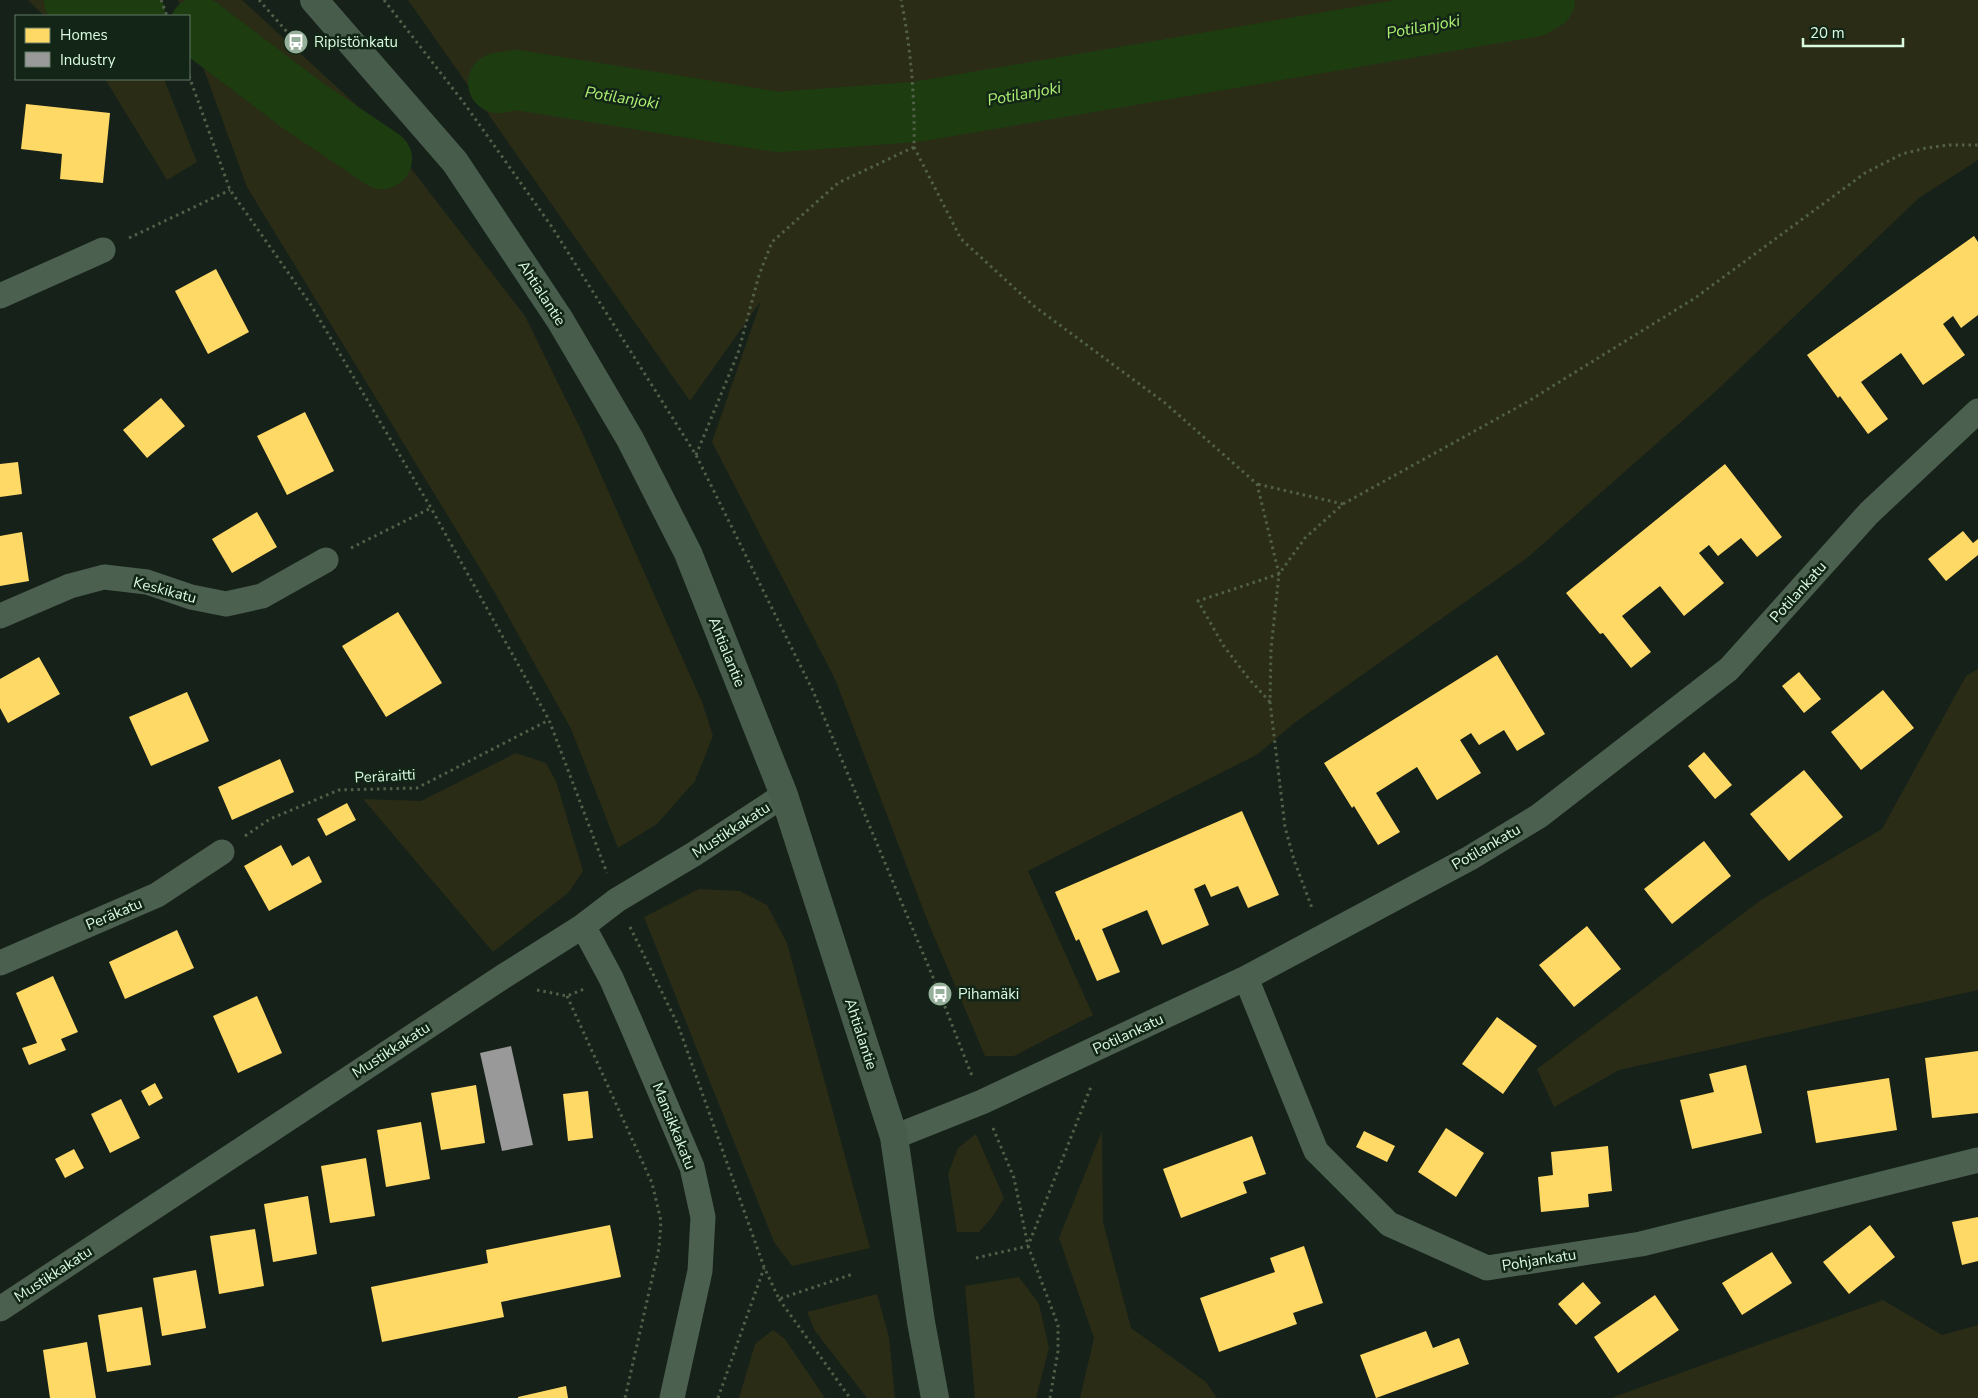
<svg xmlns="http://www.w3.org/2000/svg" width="1978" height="1398" font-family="'Nunito Sans',sans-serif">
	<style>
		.green { fill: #2a2c16 }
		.homes { fill: #ffd966 }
		.industry { fill: #999 }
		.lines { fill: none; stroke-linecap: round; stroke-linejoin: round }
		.river { stroke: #1d3d11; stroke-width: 60 }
		.path { stroke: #536049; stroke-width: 3; stroke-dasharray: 2.5 4; stroke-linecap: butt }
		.minor { stroke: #4c604f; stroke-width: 25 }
		.secondary { stroke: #475c4a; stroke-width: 28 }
		.labels { text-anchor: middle; stroke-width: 5; stroke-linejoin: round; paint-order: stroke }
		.poi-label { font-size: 15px; fill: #d9fbe0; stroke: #122516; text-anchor: start }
		.street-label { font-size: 15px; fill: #d9fbe0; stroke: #122516 }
		.water-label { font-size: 16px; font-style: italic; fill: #adf072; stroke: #122516 }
	</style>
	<rect width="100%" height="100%" fill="#162119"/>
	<path class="green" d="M28 0H133L139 16H44Z
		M178 0H242L376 123 525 316 582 432 702 702 713 736 695 781 657 824 618 848 571 729 495 593 247 187 189 29V16H184Z
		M408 0H1978V160L1919 198 1715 392 1527 558 1293 724 1258 754 1028 871 1093 1015 1014 1056H985L928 922 835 679 712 442 761 301 690 401Z
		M105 79H164L197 162 167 180Z
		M1978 669V990L1619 1070 1554 1107 1537 1069 1761 900 1882 829 1966 676Z
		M516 753 546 763 556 781 583 871 569 892 493 952 363 799 421 801Z
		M699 889 740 891 767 905 787 943 870 1248 792 1266 774 1242 644 917Z
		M1102 1131 1103 1222 1131 1328 1206 1382 1217 1398H1080L1094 1338 1059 1238Z
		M976 1134 1004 1198 993 1216 979 1232H957L948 1174 958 1148Z
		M1019 1277 1039 1304 1049 1348 1036 1398H975L965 1286Z
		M877 1294 889 1337 895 1398H867L815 1331 807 1312Z
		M1883 1300 1942 1335 1978 1325V1398H1611Z
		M773 1330 785 1339 825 1398H739L755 1344Z"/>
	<path class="homes" d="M26 104 110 113 103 183 60 179 62 154 21 149Z
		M1974 236 1978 242V315L1961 328 1953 316 1943 324 1965 355 1923 385 1901 353 1861 382 1888 419 1868 434 1840 396 1838 398 1807 355Z
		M216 269 249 332 208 354 175 291Z
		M161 398 185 426 147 458 123 430Z
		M305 412 334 471 287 495 257 436Z
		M18 462 22 494 0 497V464Z
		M1725 464 1782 537 1757 557 1741 538 1718 556 1709 545 1699 553 1724 583 1684 616 1660 586 1622 616 1651 652 1631 668 1603 633 1600 634 1566 593Z
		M257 512 277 547 232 573 212 539Z
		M1963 531 1973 543 1978 539V555L1946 581 1928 559Z
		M22 532 29 581 0 586V536Z
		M398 612 442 683 386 717 342 646Z
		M1497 655 1545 734 1517 751 1504 730 1479 745 1471 733 1460 740 1481 773 1437 800 1417 767 1376 793 1400 832 1378 845 1354 806 1352 808 1324 763Z
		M39 657 60 694 8 723 0 708V679Z
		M1799 672 1821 699 1804 713 1782 686Z
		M1883 690 1914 728 1861 770 1831 732Z
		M187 692 209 741 151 766 129 717Z
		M1704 752 1732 785 1715 799 1688 766Z
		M280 759 294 792 232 820 218 787Z
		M1804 770 1843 817 1789 861 1750 814Z
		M347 803 356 820 326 836 317 819Z
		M1242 811 1279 895 1248 908 1238 886 1211 897 1205 884 1194 889 1209 925 1162 945 1147 910 1102 929 1120 972 1097 981 1079 939 1076 941 1055 892Z
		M1704 841 1731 876 1672 924 1644 889Z
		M281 845 292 866 309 856 322 882 269 911 244 866Z
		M1587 926 1621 969 1574 1007 1539 965Z
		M177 930 194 968 125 999 109 962Z
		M53 976 78 1032 61 1039 66 1050 29 1065 22 1048 37 1043 16 993Z
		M257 996 282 1053 238 1073 213 1016Z
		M1497 1017 1537 1046 1503 1094 1462 1064Z
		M1978 1051V1113L1932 1118 1925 1058Z
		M1746 1065 1762 1133 1692 1149 1680 1100 1714 1092 1709 1074Z
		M1889 1078 1897 1130 1816 1143 1807 1091Z
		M155 1083 163 1098 149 1106 141 1091Z
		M476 1085 485 1143 441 1150 431 1093Z
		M588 1091 593 1138 568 1141 563 1094Z
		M121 1099 140 1138 110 1153 91 1114Z
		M421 1122 430 1179 386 1187 377 1130Z
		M1446 1128 1484 1153 1456 1197 1418 1172Z
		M1364 1131 1395 1146 1387 1162 1356 1147Z
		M1252 1136 1266 1174 1243 1182 1247 1193 1181 1218 1163 1169Z
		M1608 1146 1612 1191 1588 1194 1589 1207 1541 1212 1538 1177 1553 1175 1551 1152Z
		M74 1149 84 1168 65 1178 55 1159Z
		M366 1158 375 1216 330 1223 321 1166Z
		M308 1196 317 1254 273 1262 264 1204Z
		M1978 1217V1261L1962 1265 1952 1222Z
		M610 1225 621 1277 501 1302 504 1317 382 1342 371 1287 488 1263 486 1250Z
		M1870 1225 1895 1257 1849 1294 1823 1262Z
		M255 1229 264 1286 219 1294 210 1236Z
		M1304 1246 1323 1303 1293 1313 1297 1324 1219 1352 1200 1298 1275 1272 1270 1258Z
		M1772 1252 1792 1283 1742 1315 1722 1283Z
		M196 1270 206 1328 162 1336 153 1278Z
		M1583 1282 1601 1303 1576 1325 1558 1304Z
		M1655 1295 1679 1330 1618 1373 1594 1337Z
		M142 1307 151 1365 107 1372 98 1315Z
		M1426 1331 1433 1348 1459 1338 1469 1364 1376 1398 1360 1355Z
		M87 1342 96 1398H50L43 1350Z
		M566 1386 568 1398H518V1397Z"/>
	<path class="industry" d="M511 1046 533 1145 502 1151 480 1053Z"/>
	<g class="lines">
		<path class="river" d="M74 0 80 5 135 13
			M199 27 302 105 382 159
			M498 83 517 80 778 122 915 112 1533 7 1545 0"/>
		<path class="path" d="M161 0 167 16
			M259 0 296 42
			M384 0 464 103 552 227 696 455 813 691 940 994 972 1076
			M189 76 230 190 311 305 431 508 549 720 607 873
			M914 147 961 239 1034 306 1165 403 1257 484 1279 574 1305 538 1343 504 1257 484
			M129 238 230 190
			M696 455 738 353 759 275 772 242 838 183 914 147C915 98 911 48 901 0
			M1343 504 1527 402 1695 298 1865 173 1902 154 1926 148 1949 145H1978
			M351 548 431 508
			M1270 702 1249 679 1223 645 1198 601 1279 574 1271 649 1270 702 1285 827 1294 860 1312 908
			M245 836 270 819 339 790 417 788 549 720
			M630 927 678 1025 764 1267 779 1299 853 1274
			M537 990 567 996 584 989
			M567 996 652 1183 661 1221 659 1248 625 1398
			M993 1128 1014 1178 1028 1246 1058 1325V1351L1050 1398
			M976 1258 1028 1246 1092 1084
			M779 1299 850 1398
			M718 1398 764 1268"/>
		<path class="minor" d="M0 296 103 250
			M0 616 70 586 104 577 147 582 191 597 226 604 262 596 326 560
			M583 926 611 978 630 1021 692 1167 703 1217 700 1271 672 1398
			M0 963 157 895 222 852
			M1246 978 1316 1151 1389 1224 1487 1268 1641 1244 1978 1160
			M894 1137 982 1102 1246 978 1470 858 1539 816 1729 669 1869 513 1978 411
			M0 1309 504 976 583 926 617 900 694 854 784 795"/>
		<path class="secondary" d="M314 0 455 162 560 320 630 439 688 553 784 795 894 1137 921 1322 935 1398"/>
	</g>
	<defs>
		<symbol id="bus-disc" viewBox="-11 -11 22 22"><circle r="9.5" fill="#95af9a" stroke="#122516"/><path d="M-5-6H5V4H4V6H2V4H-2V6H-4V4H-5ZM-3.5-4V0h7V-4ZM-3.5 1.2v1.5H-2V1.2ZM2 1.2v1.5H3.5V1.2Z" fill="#fff"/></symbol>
	</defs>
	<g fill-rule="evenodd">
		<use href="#bus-disc" x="282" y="28" width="28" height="28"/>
		<use href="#bus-disc" x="926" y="980" width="28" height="28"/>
	</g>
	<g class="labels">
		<g class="poi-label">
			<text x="314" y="47">Ripistönkatu</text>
			<text x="958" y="999">Pihamäki</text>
		</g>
		<g class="street-label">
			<text transform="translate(542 293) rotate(57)" y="5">Ahtialantie</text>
			<text transform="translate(165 590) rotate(15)" y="5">Keskikatu</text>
			<text transform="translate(1798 592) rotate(-48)" y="5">Potilankatu</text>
			<text transform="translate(727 652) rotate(68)" y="5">Ahtialantie</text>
			<text transform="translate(385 776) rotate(-3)" y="5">Peräraitti</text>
			<text transform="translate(731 830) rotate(-33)" y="5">Mustikkakatu</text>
			<text transform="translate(1486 847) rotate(-30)" y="5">Potilankatu</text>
			<text transform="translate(114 914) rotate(-23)" y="5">Peräkatu</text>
			<text transform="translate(861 1034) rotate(72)" y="5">Ahtialantie</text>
			<text transform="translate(1128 1034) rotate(-25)" y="5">Potilankatu</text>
			<text transform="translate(391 1050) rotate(-33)" y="5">Mustikkakatu</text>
			<text transform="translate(674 1126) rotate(68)" y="5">Mansikkakatu</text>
			<text transform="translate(1539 1260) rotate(-9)" y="5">Pohjankatu</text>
			<text transform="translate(53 1274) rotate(-33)" y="5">Mustikkakatu</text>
		</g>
		<g class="water-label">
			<text transform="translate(1423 26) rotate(-10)" y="6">Potilanjoki</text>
			<text transform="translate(1024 93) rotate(-10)" y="6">Potilanjoki</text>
			<text transform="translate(622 97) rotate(9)" y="6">Potilanjoki</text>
		</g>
	</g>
	<rect x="15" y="15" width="175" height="65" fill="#122516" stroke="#627b67"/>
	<rect x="25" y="28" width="25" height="15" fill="#ffd966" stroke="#627b67"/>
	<text x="60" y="40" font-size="15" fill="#d9fbe0">Homes</text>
	<rect x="25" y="52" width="25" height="15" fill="#999999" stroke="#627b67"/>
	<text x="60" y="65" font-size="15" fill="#d9fbe0">Industry</text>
	<path d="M1803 38v8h100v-8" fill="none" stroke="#d9fbe0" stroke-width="2.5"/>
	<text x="1810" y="38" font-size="15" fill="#d9fbe0" stroke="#122516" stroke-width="4" paint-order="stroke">20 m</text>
</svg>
